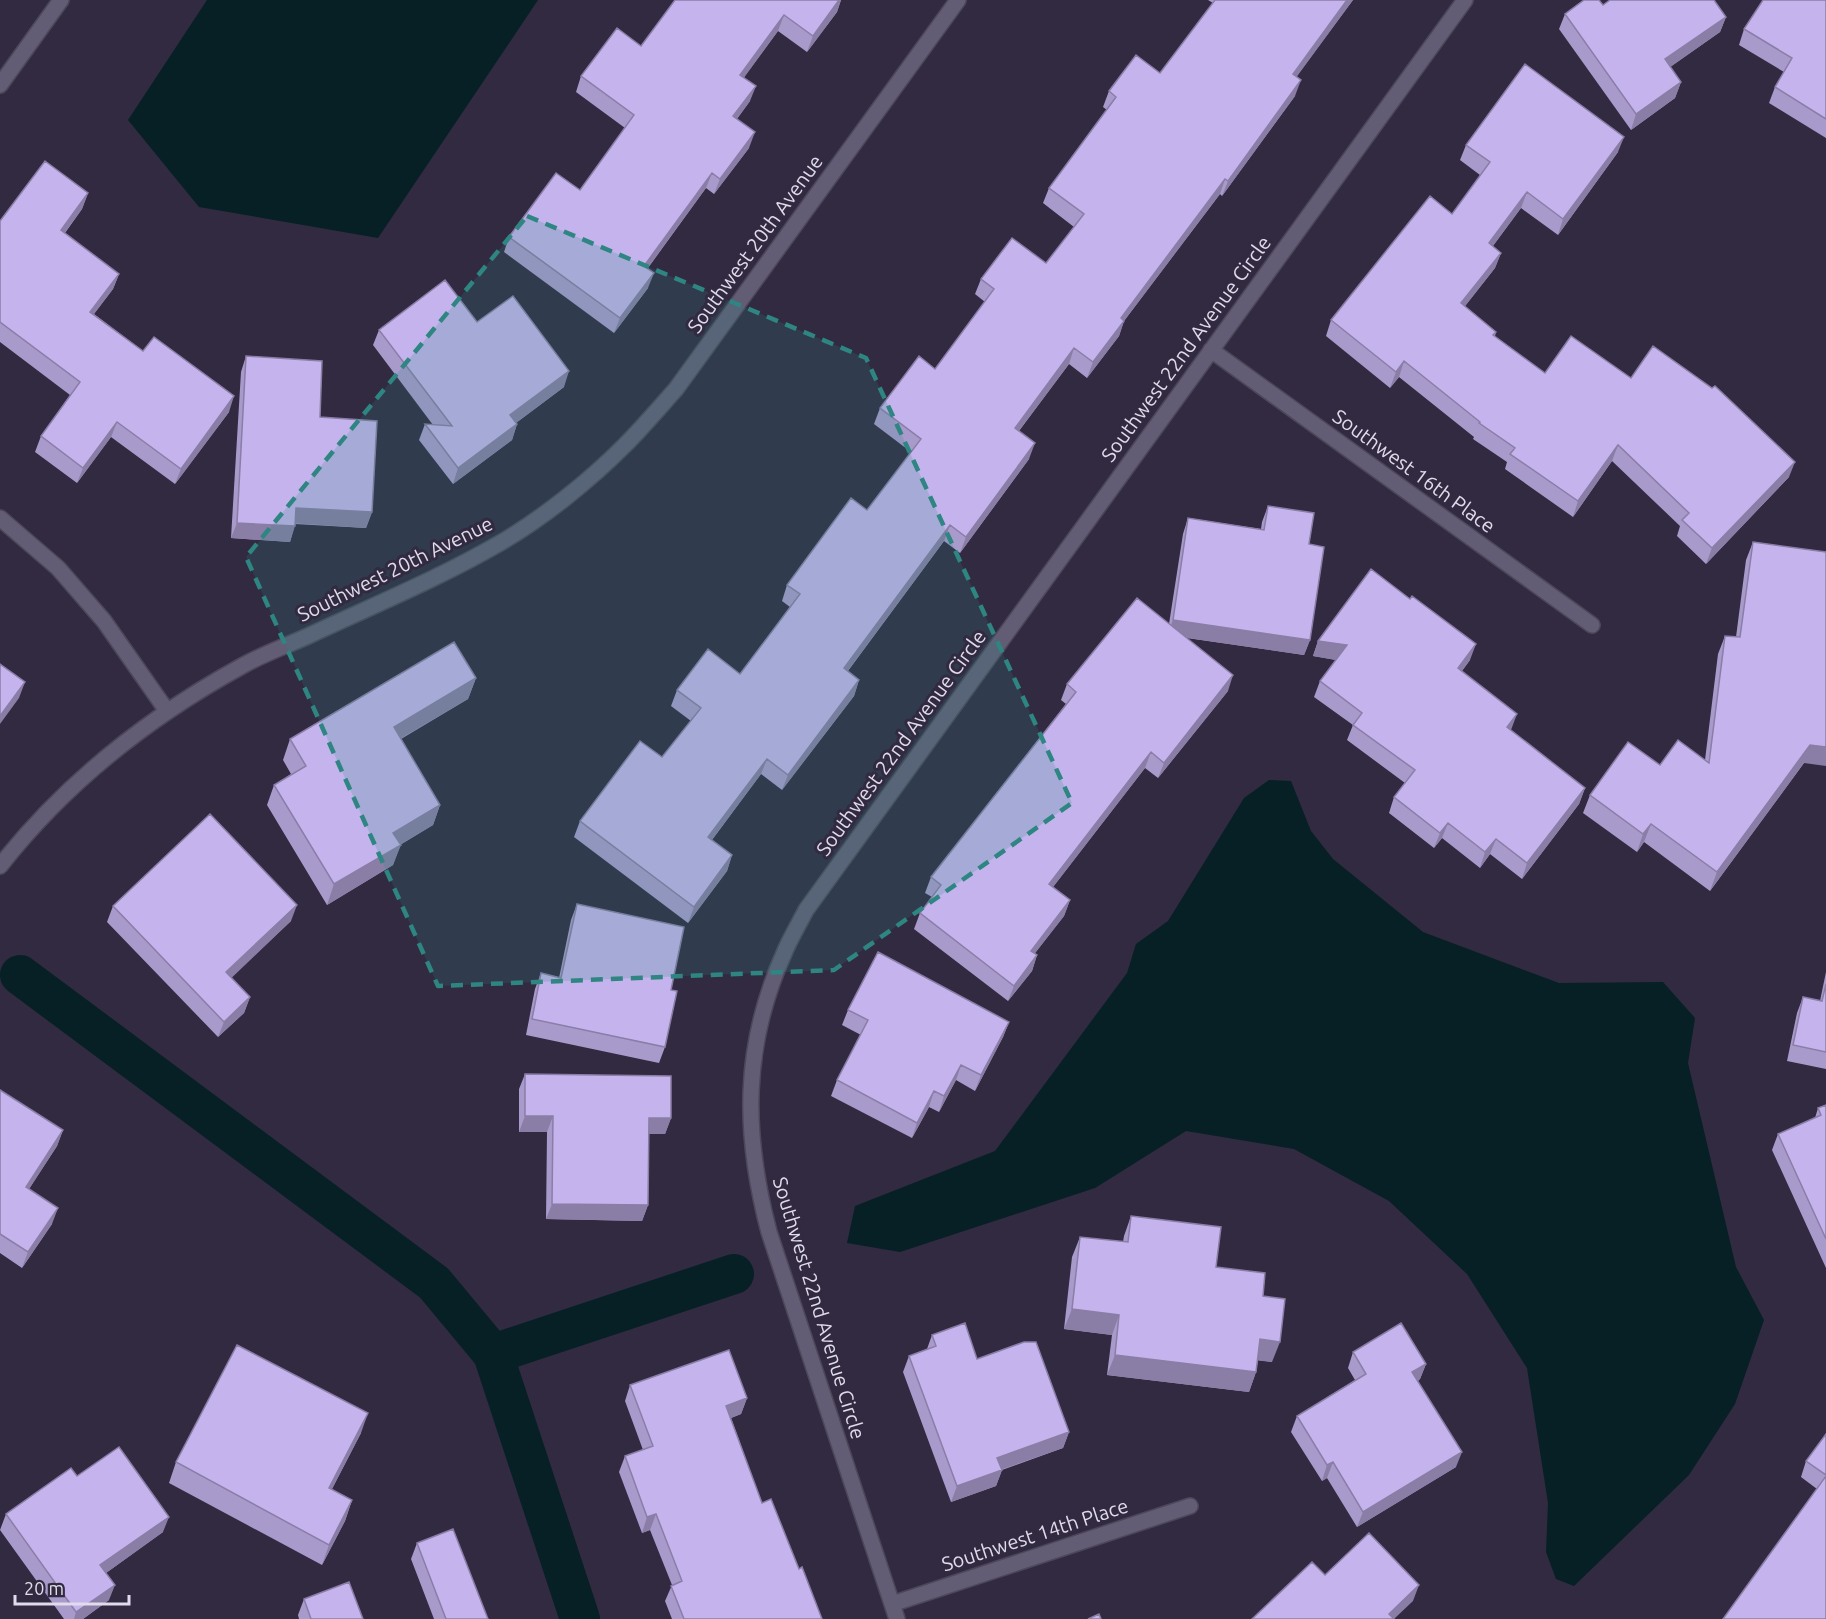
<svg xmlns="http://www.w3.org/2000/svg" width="1826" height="1619" font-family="Ubuntu,sans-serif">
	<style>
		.water { fill: #062026 }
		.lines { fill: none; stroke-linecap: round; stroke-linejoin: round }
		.canal { stroke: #062026; stroke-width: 40 }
		.minor-casing { stroke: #4d475a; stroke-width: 18 }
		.minor { stroke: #635c75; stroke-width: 15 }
		.wall { fill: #a99acc }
		.shaded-wall { fill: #8a7da6 }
		.building { fill: #c5b3ed; stroke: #8a7da6; stroke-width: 1.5 }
		.marked { fill: #2e8581; fill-opacity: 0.2; stroke: #2e8581; stroke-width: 4.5; stroke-dasharray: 12 8; stroke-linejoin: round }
		.labels { text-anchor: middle; stroke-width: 6; stroke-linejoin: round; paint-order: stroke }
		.street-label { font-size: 20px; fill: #e0dceb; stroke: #312a40 }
	</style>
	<rect width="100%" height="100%" fill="#312a40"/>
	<path class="water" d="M207 0H538L378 238 199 207 128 120Z
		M1269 780 1291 781 1311 831 1333 859 1423 932 1559 983 1663 982 1695 1018 1688 1063 1736 1267 1764 1320 1735 1404 1689 1475 1574 1586 1556 1579 1546 1552 1548 1503 1527 1368 1467 1274 1389 1201 1294 1149 1186 1131 1095 1188 900 1252 847 1243 855 1206 995 1151 1127 973 1136 944 1168 921 1244 798Z"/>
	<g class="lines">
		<path class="canal" d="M20 975 434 1283 493 1354 580 1619
			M493 1354 734 1274"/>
		<defs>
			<path id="minor" d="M0 85 61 0
				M1211 350 1592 625
				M0 518 58 568 104 621 167 711
				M0 866C66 782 149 717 242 666 263 654 286 646 308 636 372 606 438 579 500 543 543 518 589 481 624 446 642 428 659 408 676 389L958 0
				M892 1604 1190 1506
				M897 1619 769 1232C743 1133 742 1046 785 951 791 937 799 924 806 910L1465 0"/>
		</defs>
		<use href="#minor" class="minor-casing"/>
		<use href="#minor" class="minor"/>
	</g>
	<path class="wall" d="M675 0H841L837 12 807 52 778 31 744 77 750 101 737 119 749 148 714 194 706 188 648 268V288L614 333 504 252 509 237 580 190 625 128 576 92 581 76 641 46Z
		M1208 0H1353L1296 77 1295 96 1222 196 1220 194 1124 321 1119 336 1087 378 1069 364 1019 431 1029 459 960 553 944 541 848 671 859 680 854 696 782 790 761 774 712 840 732 855 727 871 688 923 574 837 580 821 662 757 691 721 671 706 677 690 740 674 790 607 782 601 787 585 867 510 911 452 874 424 880 408 935 369 985 302 975 294 981 279 1046 263 1074 227 1043 203 1049 188 1107 110 1103 107 1109 91 1160 73 1213 3Z
		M1826 0V138L1769 103 1775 87 1784 72 1739 45 1744 29Z
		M1603 5 1726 17 1720 32 1670 67 1681 82 1675 98 1631 130 1559 29 1565 14Z
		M1466 145 1618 152 1558 235 1521 208 1493 246 1501 253 1495 268 1465 306 1496 332 1495 336 1545 373 1631 378 1789 477 1706 564 1677 536 1680 526 1612 461 1573 517 1505 469 1507 462 1473 439 1474 437 1399 377 1390 388 1326 336 1331 320 1452 214 1480 175 1460 160Z
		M88 193 82 209 65 233 119 274 113 289 94 314 143 351 229 412 175 484 111 437 77 483 35 452 41 436 70 395 0 342V221Z
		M477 322 564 387 516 423 517 424 512 440 453 484 419 440 425 424 433 425 373 345 379 330Z
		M246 356 320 417 372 512 366 528 295 524 290 542 231 538 241 372Z
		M1268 506 1309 544 1310 640 1304 655 1187 638 1228 691 1158 778 1145 768 1053 887 1070 900 1064 916 1035 953 1037 955 1032 971 1008 1001 914 929 920 913 932 897 925 893 931 877 1066 704 1061 700 1067 684 1169 624 1183 534 1188 518 1261 529 1262 522Z
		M1753 542 1804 763 1710 891 1644 842 1637 852 1583 813 1590 795 1660 765 1705 760 1718 654 1725 636 1736 637 1746 560Z
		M1318 641 1470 660 1462 671 1511 730 1585 788 1579 804 1522 879 1490 854 1480 868 1442 838 1434 848 1389 813 1394 797 1405 783 1347 740 1353 725 1314 697 1320 681 1336 660 1313 656Z
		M476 678 468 699 401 739 440 805 433 825 400 845 393 865 327 905 267 805 274 785 291 774 283 760 290 739Z
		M577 904 671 990 665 1047 659 1063 526 1035 535 989 541 973 559 978 571 920Z
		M113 906 291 921 231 977 250 997 244 1013 218 1037 107 922Z
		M1826 972V1069L1787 1061 1797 1013 1803 997 1820 1001Z
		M848 1010 1009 1022 1003 1037 975 1091 956 1080 939 1112 929 1107 912 1138 831 1096 837 1080 861 1035 842 1025Z
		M525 1074 671 1118 665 1134H648V1205L642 1221 546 1219 547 1132H519V1089Z
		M0 1090 63 1130 57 1146 29 1189 52 1224 22 1268 0 1253Z
		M1826 1105V1268L1772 1150 1778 1134 1815 1118 1818 1108Z
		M1131 1216 1263 1296 1272 1362 1258 1360 1256 1372 1249 1392 1107 1375 1112 1335 1064 1329 1072 1257 1080 1237 1123 1242 1124 1236Z
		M932 1335 977 1359 1069 1432 1063 1448 1002 1470 996 1486 951 1502 903 1372 909 1356 927 1349Z
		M1353 1352 1426 1364 1420 1379 1418 1381 1456 1467 1357 1527 1327 1478 1322 1481 1291 1432 1297 1416 1355 1380 1348 1368Z
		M630 1385 747 1398 741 1414 731 1418 762 1503 799 1569 822 1619H672L665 1601 672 1585 650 1530 642 1533 619 1472 625 1456 643 1450 625 1401Z
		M361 1433 332 1489 352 1500 345 1521 322 1565 169 1483 176 1462Z
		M1826 1434V1619L1817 1489 1801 1477 1806 1461Z
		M6 1514 163 1532 106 1573 109 1600 83 1619H64L0 1530Z
		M417 1543 488 1619H434L411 1559Z
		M304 1599 363 1619H299L298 1615Z"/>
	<path class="shaded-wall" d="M839 0H841L837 12 807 52 813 36Z
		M1347 0H1353L1287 90 1293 74Z
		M784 15 778 31 735 90 740 75Z
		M1726 17 1720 32 1659 75 1665 59Z
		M1301 80 1295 96 1222 196 1228 181Z
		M1681 82 1675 98 1631 130 1636 114Z
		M756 86 750 101 727 132 733 116Z
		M755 132 749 148 714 194 720 179Z
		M1624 137 1618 152 1558 235 1563 219Z
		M712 173 706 188 638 281 644 266Z
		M1225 179 1220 194 1124 321 1119 336 1087 378 1093 362 1121 318Z
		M1527 192 1521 208 1483 259 1489 243Z
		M88 193 82 209 55 246 61 230Z
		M1501 253 1495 268 1455 319 1461 303Z
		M654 273 648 288 614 333 620 318Z
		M119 274 113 289 84 327 90 312Z
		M1074 348 1069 364 1009 444 1015 428Z
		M1404 361 1399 377 1390 388 1396 372Z
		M569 371 564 387 505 431 510 415Z
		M234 396 229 412 175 484 181 469Z
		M117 422 111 437 77 483 83 468Z
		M517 424 512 440 453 484 458 468Z
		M1035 443 1029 459 960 553 966 537Z
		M1618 445 1612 461 1573 517 1578 501Z
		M1795 462 1789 477 1706 564 1712 548Z
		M296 508 372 512 366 528 290 523Z
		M237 523 295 526 290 542 231 538Z
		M950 525 944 541 838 684 844 668Z
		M1173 620 1310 640 1304 655 1167 635Z
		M1318 641 1347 645 1342 661 1313 656Z
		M1476 644 1470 660 1452 684 1458 668Z
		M1233 675 1228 691 1158 778 1164 763Z
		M476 678 468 699 386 747 394 727Z
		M859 680 854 696 782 790 788 775Z
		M25 682 19 698 0 724V716Z
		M1517 714 1511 730 1501 743 1507 727Z
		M1810 745 1826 747V766L1804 763 1710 891 1717 872Z
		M1151 752 1145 768 1043 900 1049 884Z
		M767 759 761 774 702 853 708 837Z
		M1585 788 1579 804 1522 879 1527 863Z
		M440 805 433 825 386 853 393 833Z
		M1448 823 1442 838 1434 848 1440 833Z
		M1651 824 1644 842 1637 852 1643 834Z
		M1496 839 1490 854 1480 868 1485 852Z
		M401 845 393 865 327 905 334 884Z
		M732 855 727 871 688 923 694 907Z
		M1070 900 1064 916 1025 966 1031 951Z
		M297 905 291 921 221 988 226 972Z
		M1037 955 1032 971 1008 1001 1014 986Z
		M250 997 244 1013 218 1037 224 1022Z
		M1009 1022 1003 1037 975 1091 981 1075Z
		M961 1065 956 1080 939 1112 944 1096Z
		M934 1091 929 1107 912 1138 917 1123Z
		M525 1116H553L547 1132H519Z
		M649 1118H671L665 1134H643Z
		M63 1130 57 1146 20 1203 26 1187Z
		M552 1204 648 1205 642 1221 546 1219Z
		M58 1208 52 1224 22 1268 28 1252Z
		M1072 1309 1119 1315 1112 1335 1064 1329Z
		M1260 1339 1280 1342 1272 1362 1253 1360Z
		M1115 1355 1256 1372 1249 1392 1107 1375Z
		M1426 1364 1420 1379 1406 1387 1412 1372Z
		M747 1398 741 1414 721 1422 726 1406Z
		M368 1413 361 1433 322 1508 329 1488Z
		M1069 1432 1063 1448 991 1473 997 1458Z
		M1462 1452 1456 1467 1357 1527 1363 1512Z
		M1333 1462 1327 1478 1322 1481 1327 1465Z
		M1002 1470 996 1486 951 1502 957 1486Z
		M352 1500 345 1521 322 1565 329 1545Z
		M656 1514 650 1530 642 1533 647 1517Z
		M169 1517 163 1532 95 1581 100 1565Z
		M115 1585 109 1600 83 1619H74L76 1612Z
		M1419 1585 1413 1601 1394 1619H1387L1389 1614Z"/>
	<path class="building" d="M675 0H839L813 36 784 15 740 75 756 86 733 116 755 132 720 179 712 173 644 266 654 273 620 318 509 237 556 173 580 190 634 115 581 76 617 28 641 46Z
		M1215 0H1347L1293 74 1301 80 1228 181 1225 179 1121 318 1124 321 1093 362 1074 348 1015 428 1035 443 966 537 950 525 844 668 859 680 788 775 767 759 708 837 732 855 694 907 580 821 640 741 662 757 701 708 677 690 708 649 740 674 800 594 787 585 851 498 867 510 921 439 880 408 919 356 935 369 994 289 981 279 1012 238 1046 263 1084 214 1049 188 1116 97 1109 91 1136 55 1160 73Z
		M1584 0H1599L1603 5 1610 0H1714L1726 17 1665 59 1681 82 1636 114 1565 14Z
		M1763 0H1826V119L1775 87 1792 58 1744 29Z
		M1525 64 1624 137 1563 219 1527 192 1489 243 1501 253 1461 303 1496 332 1493 335 1545 373 1571 336 1631 378 1653 346 1712 388 1715 386 1795 462 1712 548 1682 520 1689 513 1618 445 1578 501 1510 454 1515 448 1479 423 1480 422 1404 361 1396 372 1331 320 1430 196 1452 214 1490 162 1466 145Z
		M45 161 88 193 61 230 119 274 90 312 143 351 154 337 234 396 181 469 117 422 83 468 41 436 80 382 0 322V221Z
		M445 280 477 322 513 296 569 371 510 415 517 424 458 468 425 424 452 426 379 330Z
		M246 356 322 361 320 417 377 421 372 512 296 508 295 526 237 523Z
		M1268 506 1314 513 1309 544 1324 547 1310 640 1173 620 1188 518 1264 530Z
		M1753 542 1826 552V747L1810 745 1717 872 1651 824 1643 834 1590 795 1628 742 1660 765 1678 740 1709 763 1725 636 1740 637Z
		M1371 569 1410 599 1412 596 1476 644 1458 668 1517 714 1507 727 1585 788 1527 863 1496 839 1485 852 1448 823 1440 833 1394 797 1415 770 1353 725 1362 713 1320 681 1347 645 1318 641Z
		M1137 598 1233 675 1164 763 1151 752 1049 884 1070 900 1031 951 1037 955 1014 986 920 913 941 885 931 877 1076 692 1067 684Z
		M454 642 476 678 394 727 440 805 393 833 401 845 334 884 274 785 306 766 290 739Z
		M0 664 25 682 0 716Z
		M210 814 297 905 226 972 250 997 224 1022 113 906Z
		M577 904 684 927 671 990 677 991 665 1047 532 1019 541 973 561 978Z
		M878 952 1009 1022 981 1075 961 1065 944 1096 934 1091 917 1123 837 1080 868 1020 848 1010Z
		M1826 984V1052L1793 1045 1803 997 1822 1001Z
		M525 1074 671 1076V1118H649L648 1205 552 1204 553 1116H525Z
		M0 1090 63 1130 26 1187 58 1208 28 1252 0 1234Z
		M1826 1105V1239L1778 1134 1821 1115 1818 1108Z
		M1131 1216 1221 1227 1216 1267 1265 1273 1263 1296 1285 1299 1280 1342 1260 1339 1256 1372 1115 1355 1119 1315 1072 1309 1080 1237 1128 1242Z
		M965 1323 977 1359 1024 1342H1036L1069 1432 997 1458 1002 1470 957 1486 909 1356 936 1346 932 1335Z
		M1401 1323 1426 1364 1412 1372 1462 1452 1363 1512 1333 1462 1327 1465 1297 1416 1366 1374 1353 1352Z
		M237 1345 368 1413 329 1488 352 1500 329 1545 176 1462Z
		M729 1350 747 1398 726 1406 762 1503 771 1499 799 1569 802 1567 822 1619H684L671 1586 682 1581 656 1514 647 1517 625 1456 653 1446 630 1385Z
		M1826 1434V1475L1806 1461Z
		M119 1447 169 1517 100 1565 115 1585 76 1612 6 1514 71 1468 77 1476Z
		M1826 1476V1619H1723Z
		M453 1529 488 1619H446L417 1543Z
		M1369 1533 1419 1585 1389 1614 1394 1619H1252L1312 1562 1325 1575Z
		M349 1582 363 1619H311L304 1599Z
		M1099 1614 1101 1619H1088Z"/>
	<path class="marked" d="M527 216 866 358 1072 803 834 970 438 986 246 557Z"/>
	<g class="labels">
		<g class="street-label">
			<text transform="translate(755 244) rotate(-54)" y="7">Southwest 20th Avenue</text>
			<text transform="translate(1186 349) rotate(-54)" y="7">Southwest 22nd Avenue Circle</text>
			<text transform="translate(1414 471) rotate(36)" y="7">Southwest 16th Place</text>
			<text transform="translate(395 569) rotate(-26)" y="7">Southwest 20th Avenue</text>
			<text transform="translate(901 743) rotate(-54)" y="7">Southwest 22nd Avenue Circle</text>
			<text transform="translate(819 1308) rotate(73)" y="7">Southwest 22nd Avenue Circle</text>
			<text transform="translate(1035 1535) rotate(-18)" y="7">Southwest 14th Place</text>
		</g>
	</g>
	<path d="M15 1595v9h114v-9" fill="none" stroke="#e0dceb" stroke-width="3"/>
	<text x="24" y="1595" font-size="18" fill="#e0dceb" stroke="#312a40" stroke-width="4.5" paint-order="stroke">20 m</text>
</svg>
